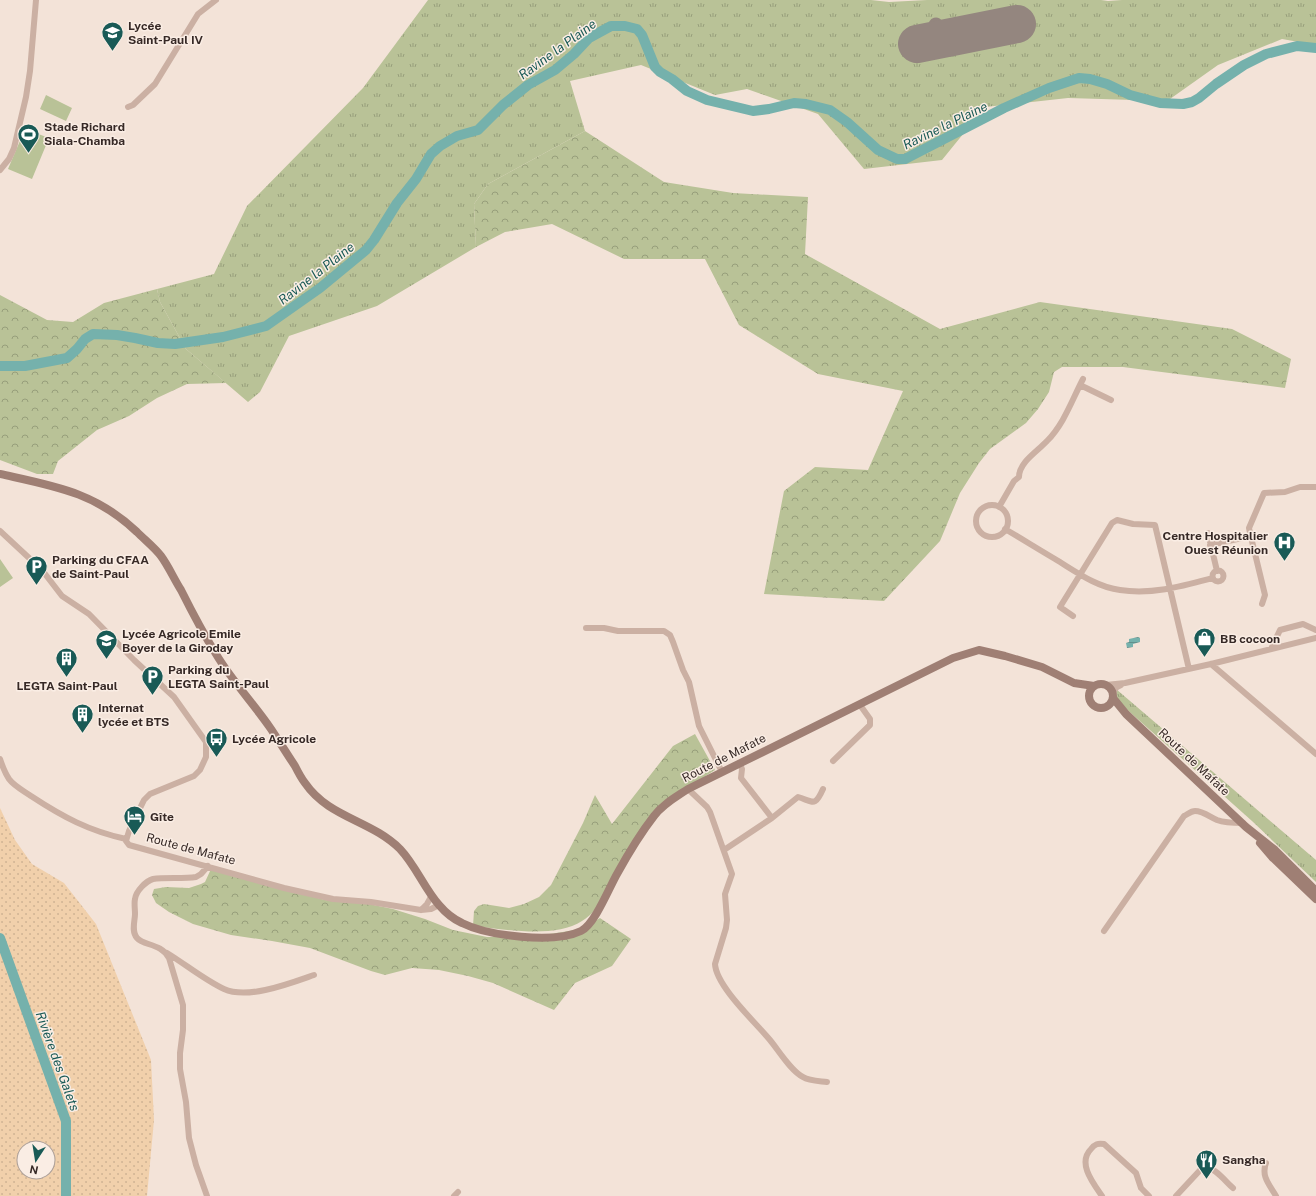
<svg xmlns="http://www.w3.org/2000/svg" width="1316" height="1196" font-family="'Public Sans',sans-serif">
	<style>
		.grass { fill: url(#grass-tufts) }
		.forest { fill: url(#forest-crowns) }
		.sand { fill: url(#sand-dots); fill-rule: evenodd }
		.green { fill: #b9c297 }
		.water { fill: url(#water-rules) }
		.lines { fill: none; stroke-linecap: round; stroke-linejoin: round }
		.river { stroke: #75b1ac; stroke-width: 10 }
		.taxiway { stroke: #94867f; stroke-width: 15 }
		.runway { stroke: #94867f; stroke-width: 38 }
		.minor { stroke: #cbb0a3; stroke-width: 6 }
		.secondary { stroke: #9f7f74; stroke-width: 8 }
		.labels { text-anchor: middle; stroke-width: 3; stroke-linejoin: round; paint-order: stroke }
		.poi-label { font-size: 12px; font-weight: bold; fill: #362926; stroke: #faede4; text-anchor: start }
		.street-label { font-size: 12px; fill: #362926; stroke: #faede4 }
		.water-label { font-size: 13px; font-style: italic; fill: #195a56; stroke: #faede4 }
	</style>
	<defs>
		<pattern id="grass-tufts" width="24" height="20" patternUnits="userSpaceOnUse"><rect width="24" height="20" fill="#b9c297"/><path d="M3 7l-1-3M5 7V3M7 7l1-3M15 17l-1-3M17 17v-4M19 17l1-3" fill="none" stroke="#979e7b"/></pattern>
		<pattern id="forest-crowns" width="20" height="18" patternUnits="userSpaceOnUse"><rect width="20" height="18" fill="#b9c297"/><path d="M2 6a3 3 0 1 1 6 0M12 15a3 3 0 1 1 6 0" fill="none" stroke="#979e7b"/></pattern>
		<pattern id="sand-dots" width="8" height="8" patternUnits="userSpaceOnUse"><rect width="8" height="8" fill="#f1d0ab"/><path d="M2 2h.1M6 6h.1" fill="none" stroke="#cfb393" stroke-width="1.8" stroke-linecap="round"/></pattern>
		<pattern id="water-rules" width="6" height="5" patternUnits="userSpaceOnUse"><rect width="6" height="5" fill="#75b1ac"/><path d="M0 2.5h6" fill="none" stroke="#61908c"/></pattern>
	</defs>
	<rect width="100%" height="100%" fill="#f3e3d8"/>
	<path class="grass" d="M428 0H871L889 2 927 0H1101L1108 1 1122 0H1316V45L1282 39 1218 65 1170 99 1134 100 1068 98 985 107 942 160 864 169 818 114 747 89 715 95 641 65 570 81 585 131 488 184 474 204 476 247 377 306 289 336 260 392 248 402 186 349 160 302 157 289 214 274 247 206 363 88Z
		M1116 689 1316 860V882L1252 821 1123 706 1117 697Z"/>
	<path class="forest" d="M585 131 664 182 733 193 808 197 805 254 940 329 1040 302 1232 329 1291 359 1285 388 1123 367H1062L1054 372 1049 392 1038 409 1026 423 990 449 979 463 960 493 940 541 884 601 764 594 784 491 815 467 868 470 903 391 818 374 739 325 705 259H624L552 224 505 232 476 247 474 204 488 184Z
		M157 289 160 302 186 349 226 383 187 384 157 398 129 416 97 430 58 461 53 474H37L0 460V295L47 320 73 322 104 303Z
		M695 734 715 770 662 804 596 909C592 913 587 918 582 921 555 939 503 929 473 926L474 911 478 906 484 904 509 908 524 904 539 897 551 885 583 823 595 795 612 824 673 746Z
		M211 869 325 900 364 903 393 909 425 919 453 930 487 937H530L582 929 600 918 631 939 612 966 575 983 554 1010 493 983 468 976 439 970 412 968 385 975 371 971 310 948 272 941 231 935 193 924 169 912 156 903 152 895 154 889 166 887 189 888 201 884 205 882Z"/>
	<path class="sand" d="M0 808 15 840 32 864 64 883 96 924 151 1060 154 1120 147 1196H0ZM24 1148H48V1172H24Z"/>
	<path class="green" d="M46 95 72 108 66 121 40 109Z
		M25 129 49 138 32 179 8 169Z
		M0 559 13 578 0 587Z"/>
	<path class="water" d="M1138 637 1140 638V642L1133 644V647L1127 648 1126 643 1129 642V639Z"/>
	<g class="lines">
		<path class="river" d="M0 366H25L67 358 77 349 85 339 93 334 117 335 135 338 158 343 175 344 223 337 266 326 320 288 366 250 374 240 397 203 416 179 431 154 440 146 457 136 478 130 503 105 528 85 555 70 574 54 589 38 611 26H625L637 29 642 35 655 67 660 72 672 79 687 91 707 100 753 111 769 109 794 103 806 104 830 110 847 122 878 150 897 159H905L1004 108 1049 88 1079 78 1090 79 1107 84 1130 95 1160 103 1183 104 1192 102 1199 98 1216 84 1244 65 1266 54 1297 46 1316 48
			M0 938 66 1121V1196"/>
		<path class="taxiway" d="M936 25 940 39"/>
		<path class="runway" d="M917 44 1017 24"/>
		<path class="minor" d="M128 107 133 105 155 84 198 14 216 0
			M0 170 9 159 14 148 26 97 30 71 36 0
			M1080 385 1111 400
			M976 521a16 16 0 1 1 32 0a16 16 0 1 1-32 0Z
			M999 507 1014 481 1019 477C1019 462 1038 451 1047 441 1064 424 1072 400 1083 379
			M1005 529C1022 539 1038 549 1055 559 1075 571 1096 587 1120 590 1152 595 1183 586 1213 578
			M0 531 42 570 62 596 89 614 134 660 174 697 206 742V757L200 770 194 776 150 794 144 800 129 831 126 841 129 845 284 888 333 899 371 902 421 910 431 909 439 905
			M1208 533 1217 571
			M1210 545 1242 538
			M1212.5 576a5.5 5.5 0 1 1 11 0a5.5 5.5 0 1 1-11 0Z
			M1262 604 1265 595 1250 533 1249 528 1264 493 1285 492 1300 487H1316
			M1073 616 1060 607 1112 523 1117 520 1133 524 1155 525 1189 669
			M586 628H604L618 631H664L670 635 673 642 683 670 689 682 699 726 722 772
			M1271 649 1280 630 1303 624 1316 630
			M1211 664 1316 754
			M1106 685 1125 683 1211 664 1316 638
			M1113 692 1117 687 1121 685
			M0 759C2 765 5 773 9 779 14 786 24 791 31 796 63 817 89 831 126 839
			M833 761 870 725V719L860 705
			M740 764 742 769 741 778 772 818
			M688 789 707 807 710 812 732 874 725 894 727 920 726 928 715 964C716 986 756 1023 770 1040 779 1051 791 1071 803 1077 809 1081 819 1081 827 1082
			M724 850 772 818 798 797C814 802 815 807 823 789
			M421 910 427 904 432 895
			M1104 931 1184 816C1188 814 1191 811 1195 811 1203 811 1210 817 1217 820 1225 823 1234 823 1243 823
			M167 953C185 964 206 981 224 989 248 1000 291 983 314 975
			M1266 1163C1261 1176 1269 1184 1276 1196
			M207 1196 196 1165 189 1138 186 1102 180 1069V1053L183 1030V1005L169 958C161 943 144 946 137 938 131 931 135 921 135 914 135 909 134 903 135 899 136 891 146 881 153 879 165 877 183 879 196 877L201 874 208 866
			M454 1196 458 1192
			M1102 1196C1093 1183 1077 1163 1091 1149 1095 1144 1098 1143 1104 1144L1136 1173 1141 1188 1149 1196
			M1176 1196 1203 1167C1214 1166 1225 1181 1233 1188"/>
		<path class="secondary" d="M0 474C54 486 95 492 137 532 145 540 155 548 161 556 169 567 174 579 181 590 192 612 203 633 216 654 232 681 254 704 271 729 279 741 287 754 295 766 298 772 301 778 305 783 329 818 371 820 400 849 416 866 424 888 439 905 445 912 453 919 462 923 488 936 554 944 581 931 595 924 609 888 617 874 628 854 640 834 654 816 663 804 676 797 688 789L953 658 979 650 1005 656 1042 667 1074 683 1094 686
			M1089 696a12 12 0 1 1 24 0a12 12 0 1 1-24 0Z
			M1113 698 1126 714 1246 827 1275 850 1316 891
			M1260 843 1272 857 1316 899"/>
	</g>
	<defs>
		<symbol id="school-pin" viewBox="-11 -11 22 30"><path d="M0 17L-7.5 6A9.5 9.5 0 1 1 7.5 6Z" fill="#195a56" stroke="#faede4"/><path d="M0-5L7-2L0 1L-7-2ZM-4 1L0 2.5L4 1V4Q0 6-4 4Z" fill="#fff"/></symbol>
		<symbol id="stadium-pin" viewBox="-11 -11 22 30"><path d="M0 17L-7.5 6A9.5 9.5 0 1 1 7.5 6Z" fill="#195a56" stroke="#faede4"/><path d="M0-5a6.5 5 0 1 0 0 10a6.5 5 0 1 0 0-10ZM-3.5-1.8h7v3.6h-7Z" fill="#fff"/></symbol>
		<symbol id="hospital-pin" viewBox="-11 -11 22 30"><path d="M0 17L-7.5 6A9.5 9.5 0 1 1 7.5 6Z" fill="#195a56" stroke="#faede4"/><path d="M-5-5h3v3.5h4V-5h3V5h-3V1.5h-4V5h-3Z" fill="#fff"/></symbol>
		<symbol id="parking-pin" viewBox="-11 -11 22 30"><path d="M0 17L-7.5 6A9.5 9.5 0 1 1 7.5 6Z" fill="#195a56" stroke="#faede4"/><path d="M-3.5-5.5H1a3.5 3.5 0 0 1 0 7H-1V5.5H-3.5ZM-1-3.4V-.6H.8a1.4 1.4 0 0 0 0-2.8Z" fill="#fff"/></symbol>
		<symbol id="shop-pin" viewBox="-11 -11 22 30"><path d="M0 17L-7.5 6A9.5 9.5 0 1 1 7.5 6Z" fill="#195a56" stroke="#faede4"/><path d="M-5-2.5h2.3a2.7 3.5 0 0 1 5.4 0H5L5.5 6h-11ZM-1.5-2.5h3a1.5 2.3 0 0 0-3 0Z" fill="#fff"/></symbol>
		<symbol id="building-pin" viewBox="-11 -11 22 30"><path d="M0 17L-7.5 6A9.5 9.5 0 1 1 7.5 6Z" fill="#195a56" stroke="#faede4"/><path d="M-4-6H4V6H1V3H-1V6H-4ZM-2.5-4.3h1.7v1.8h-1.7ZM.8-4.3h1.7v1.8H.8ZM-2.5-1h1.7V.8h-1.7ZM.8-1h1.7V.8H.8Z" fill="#fff"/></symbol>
		<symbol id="bus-pin" viewBox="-11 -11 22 30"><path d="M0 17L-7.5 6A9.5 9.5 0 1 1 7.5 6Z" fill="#195a56" stroke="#faede4"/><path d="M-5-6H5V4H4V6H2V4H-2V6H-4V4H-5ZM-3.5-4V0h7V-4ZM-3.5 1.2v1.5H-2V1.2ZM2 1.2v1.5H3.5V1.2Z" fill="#fff"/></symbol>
		<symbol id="hotel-pin" viewBox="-11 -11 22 30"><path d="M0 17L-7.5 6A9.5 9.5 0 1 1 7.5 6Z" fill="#195a56" stroke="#faede4"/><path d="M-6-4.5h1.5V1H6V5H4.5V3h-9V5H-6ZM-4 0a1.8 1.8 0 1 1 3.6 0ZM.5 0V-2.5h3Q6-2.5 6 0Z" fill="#fff"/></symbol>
		<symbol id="restaurant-pin" viewBox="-11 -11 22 30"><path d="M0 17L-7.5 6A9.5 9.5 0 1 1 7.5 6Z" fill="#195a56" stroke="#faede4"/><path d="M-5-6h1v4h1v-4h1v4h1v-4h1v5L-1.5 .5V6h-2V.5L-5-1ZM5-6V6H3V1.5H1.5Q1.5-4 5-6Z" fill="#fff"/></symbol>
	</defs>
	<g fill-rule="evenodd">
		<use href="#school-pin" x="100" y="20" width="25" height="34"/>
		<use href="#stadium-pin" x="16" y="122" width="25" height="34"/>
		<use href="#hospital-pin" x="1272" y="530" width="25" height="34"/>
		<use href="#parking-pin" x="24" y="554" width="25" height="34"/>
		<use href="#shop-pin" x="1192" y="626" width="25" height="34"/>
		<use href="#school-pin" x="94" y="628" width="25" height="34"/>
		<use href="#building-pin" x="54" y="646" width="25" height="34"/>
		<use href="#parking-pin" x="140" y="664" width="25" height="34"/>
		<use href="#building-pin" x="70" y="702" width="25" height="34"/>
		<use href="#bus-pin" x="204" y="726" width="25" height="34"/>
		<use href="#hotel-pin" x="122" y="804" width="25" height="34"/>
		<use href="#restaurant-pin" x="1194" y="1148" width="25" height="34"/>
	</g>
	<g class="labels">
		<g class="poi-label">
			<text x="128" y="30">Lycée<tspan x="128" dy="14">Saint-Paul IV</tspan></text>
			<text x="44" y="131">Stade Richard<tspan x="44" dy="14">Siala-Chamba</tspan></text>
			<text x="1268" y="540" text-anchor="end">Centre Hospitalier<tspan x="1268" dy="14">Ouest Réunion</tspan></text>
			<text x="52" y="564">Parking du CFAA<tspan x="52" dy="14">de Saint-Paul</tspan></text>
			<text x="122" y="638">Lycée Agricole Emile<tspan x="122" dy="14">Boyer de la Giroday</tspan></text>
			<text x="1220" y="643">BB cocoon</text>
			<text x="168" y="674">Parking du<tspan x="168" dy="14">LEGTA Saint-Paul</tspan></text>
			<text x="67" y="690" text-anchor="middle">LEGTA Saint-Paul</text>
			<text x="98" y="712">Internat<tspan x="98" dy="14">lycée et BTS</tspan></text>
			<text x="232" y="743">Lycée Agricole</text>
			<text x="150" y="821">Gîte</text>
			<text x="1222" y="1164">Sangha</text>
		</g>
		<g class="street-label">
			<text transform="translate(724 758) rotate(-27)" y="4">Route de Mafate</text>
			<text transform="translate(1194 762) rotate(43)" y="4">Route de Mafate</text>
			<text transform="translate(191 849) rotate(15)" y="4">Route de Mafate</text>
		</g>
		<g class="water-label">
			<text transform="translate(557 49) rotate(-36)" y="5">Ravine la Plaine</text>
			<text transform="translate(945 125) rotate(-26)" y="5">Ravine la Plaine</text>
			<text transform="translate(316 273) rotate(-38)" y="5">Ravine la Plaine</text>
			<text transform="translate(58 1061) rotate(70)" y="5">Rivière des Galets</text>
		</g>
	</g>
	<g transform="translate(36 1160) rotate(192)"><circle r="19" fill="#faede4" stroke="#ac9f98"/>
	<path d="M0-3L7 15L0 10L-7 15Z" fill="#195a56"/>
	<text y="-6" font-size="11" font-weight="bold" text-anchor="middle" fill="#362926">N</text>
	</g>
</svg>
